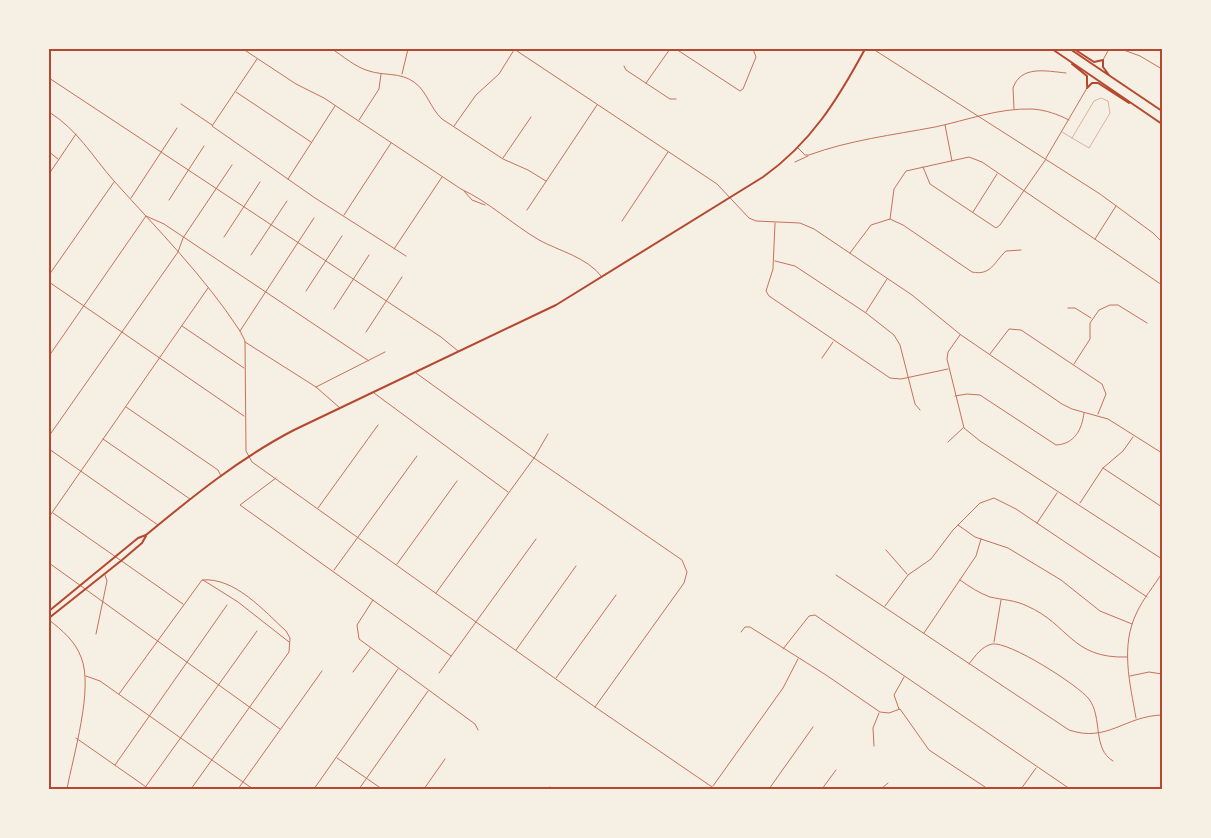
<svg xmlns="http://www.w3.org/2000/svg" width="1211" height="838" font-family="Montserrat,sans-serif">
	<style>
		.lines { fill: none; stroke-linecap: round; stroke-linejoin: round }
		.service { stroke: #c5725c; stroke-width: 0.5 }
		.minor { stroke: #c5725c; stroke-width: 1 }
		.tertiary { stroke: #c5725c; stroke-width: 1 }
		.primary { stroke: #b5482f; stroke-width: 2 }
		.trunk { stroke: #b5482f; stroke-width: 2 }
		.neatline { fill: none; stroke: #b5482f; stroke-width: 2 }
	</style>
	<rect width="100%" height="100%" fill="#f6efe4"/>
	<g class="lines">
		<path class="service" d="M1062 132 1089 148 1110 113 1108 101 1101 98 1094 101 1072 138"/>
		<path class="minor" d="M243 49 296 84 324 98 461 189C489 202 512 224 539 240 559 251 587 257 602 277
			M332 49C343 56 355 67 369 71 384 76 400 72 414 82 427 91 430 108 442 119L503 159 528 170 546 181
			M676 49 740 91 743 89 756 57 753 49
			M257 59 212 126 315 198 406 256
			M624 66 626 70 670 99H676
			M402 74 408 49
			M49 78 441 337 458 351
			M646 83 670 49
			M236 92 311 142
			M181 104 212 125
			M1014 109 1013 88C1021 65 1046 71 1066 73
			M359 120 379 89 381 74
			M945 125 952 161
			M454 126 476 95 499 74 514 50
			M49 152 58 159
			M503 158 531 117
			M795 162 808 156
			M923 167 930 184 996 228 1000 225 1046 159
			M49 174 76 134
			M288 179 335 106
			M464 191 472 200 485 205
			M131 198 177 128
			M169 200 204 146
			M527 210 597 105
			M973 212 997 174
			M344 215 391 143
			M890 219 894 189 906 171 969 157 982 162 1162 285
			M622 221 668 152
			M775 223 773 269 766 291 769 296 890 378 901 379 948 369
			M224 237 260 182
			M1095 239 1116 206
			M394 249 442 177
			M850 253 871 225 890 219 903 225 972 272C991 276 994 262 1006 251L1021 250
			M251 255 287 201
			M775 261 795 266 866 313 894 335 900 345 915 404 920 410
			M49 275 114 182
			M49 282 244 416
			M306 291 342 236
			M1068 308H1075L1091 318
			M334 309 369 255
			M866 312 887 279
			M182 326 244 368
			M240 331 314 218
			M366 332 402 277
			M960 335 948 352 947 359 964 428 980 441 1162 559
			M245 342 316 387 340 408
			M990 354 1009 329 1021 330 1102 384 1106 394 1098 414
			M49 356 146 216 164 224 369 361
			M822 358 833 342
			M1074 364 1090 339V323L1099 310 1110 305H1118L1147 323
			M416 373 534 458 682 560 687 572 684 583 595 707
			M316 387 385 352
			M374 393 508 492
			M955 396 967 394 980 395 1056 445C1075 444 1082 429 1084 413
			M126 407 218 470 221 476
			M49 436 178 252 183 238 232 165
			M103 439 190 499
			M948 442 963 428
			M49 449 158 525
			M1103 468 1162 507
			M276 478 240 505 451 656
			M1080 503 1103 468 1123 451 1133 437
			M318 508 378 425
			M53 513 183 604
			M49 517 208 288
			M1037 523 1057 493
			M958 525 975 537 1008 548 1061 580 1100 611 1132 624
			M886 550 907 574
			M49 563 280 729
			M397 564 457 481
			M334 570 417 456
			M836 575 1069 730C1108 743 1124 716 1162 715
			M203 580 238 602 289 642
			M960 580C970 587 979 593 990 597 1003 600 1015 600 1027 606 1069 624 1071 659 1127 657
			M436 593 534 458 548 434
			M373 600 357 625 359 639 475 724 478 730
			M885 606 908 575 931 559 953 530 980 503 994 498 1016 509 1147 597
			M741 632 745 627H750L826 675 880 712 889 713 900 709 929 750 988 789
			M924 633 976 556 981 539
			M96 634 107 581 105 575
			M994 642 1001 600
			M783 649 809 616 815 615 1070 789
			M516 650 576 566
			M969 664C976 655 981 647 992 644 1009 641 1078 685 1089 699 1103 718 1092 749 1113 761
			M353 672 370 649
			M439 673 536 539
			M86 676 100 681 253 789
			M1130 676 1149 672 1162 674
			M556 678 616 595
			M119 694 202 580C235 577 264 611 286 631L290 638 289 652 191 789
			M899 709 894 695 904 677
			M1136 718C1130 683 1120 646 1137 612 1143 599 1154 586 1162 573
			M76 738 149 789
			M874 746 873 728 879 713
			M337 758 382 789
			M115 765 227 605
			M713 786 783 688 798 659
			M550 787 553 789
			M144 789 257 631
			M238 789 322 671
			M314 789 398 669
			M359 789 428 691
			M424 789 445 759
			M496 789V788
			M769 789 813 727
			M822 789 836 770
			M881 789 888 783
			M1021 789 1036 768"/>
		<path class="tertiary" d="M514 49 717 184 749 218 756 221 800 223 814 229 912 295 961 335 1062 404 1072 409 1108 419 1162 453
			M873 49 1100 194 1153 233 1162 242
			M1121 49 1140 56 1162 69
			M1103 60 1109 49
			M49 112C77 129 92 156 114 181 158 230 204 276 240 331L245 341 246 451 252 462 595 707 715 789
			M798 148 805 155H809C850 140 893 135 935 127 968 120 998 108 1032 109 1046 110 1057 114 1069 120
			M1046 158 1087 88
			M49 620C62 630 75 641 81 657 94 688 73 756 67 789"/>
		<path class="primary" d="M49 611 138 538 146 535C192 497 240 458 294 430L556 305 763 177C811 143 838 99 865 49
			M49 618 122 560 142 543 146 536"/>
		<path class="trunk" d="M1052 49 1162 124
			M1070 49 1162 111
			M1074 49 1094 62 1103 60V67L1109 75
			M1072 64 1087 76V86
			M1087 88 1092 83H1098L1129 103"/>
	</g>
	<rect width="1211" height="838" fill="none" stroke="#f6efe4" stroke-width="100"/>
	<rect x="50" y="50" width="1111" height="738" class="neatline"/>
</svg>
